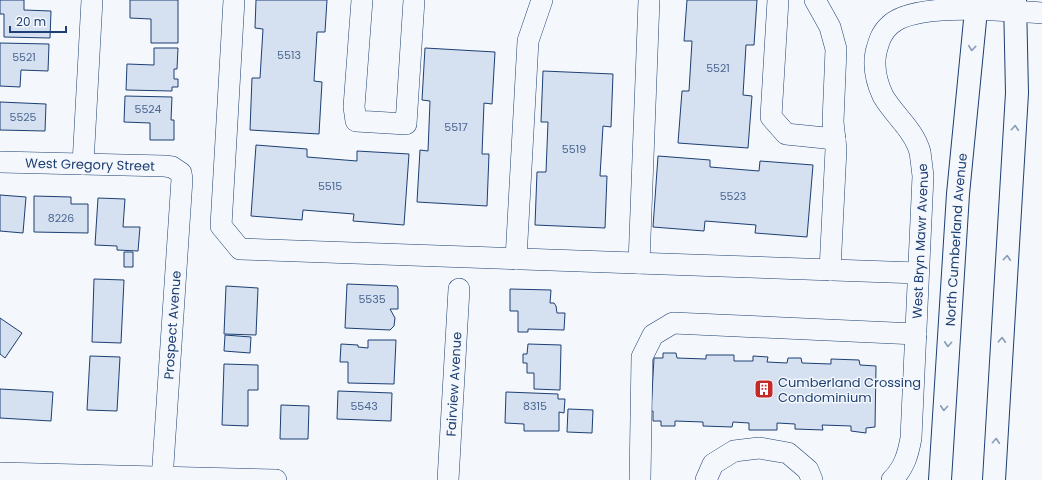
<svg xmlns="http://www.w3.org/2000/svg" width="1042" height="480" font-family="Poppins,sans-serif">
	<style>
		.building { fill: #d5e0f0; stroke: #1d3f73 }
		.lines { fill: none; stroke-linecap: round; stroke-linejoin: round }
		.minor-casing { stroke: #1d3f73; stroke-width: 22 }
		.major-casing { stroke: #1d3f73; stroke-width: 24 }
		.minor { stroke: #f4f7fb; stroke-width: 21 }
		.major { stroke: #f4f7fb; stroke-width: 22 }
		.oneway { stroke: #889bb7 }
		.labels { text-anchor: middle; stroke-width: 3; stroke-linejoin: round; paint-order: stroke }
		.number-label { font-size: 11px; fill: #4b6792 }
		.street-label { font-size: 13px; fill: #1d3f73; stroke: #f4f7fb }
		.poi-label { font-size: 13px; fill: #1d3f73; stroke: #f4f7fb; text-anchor: start }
	</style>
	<rect width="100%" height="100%" fill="#f4f7fb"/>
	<path class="building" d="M0 0H24V10L51 11 50 38 4 37V14H0Z
		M130 0H178V43H151V19L130 18Z
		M256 0H327L325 32H317L314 81 322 82 319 134 250 130 252 78H260L263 29 255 28Z
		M687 0H757L754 45H746L743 95 752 96 748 148 678 143 682 91H689L692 41H684Z
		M0 43 49 44 48 71 21 70 20 87 0 86Z
		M154 48H178L177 69H174V79H178V87H172V91L126 90 127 64 154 65Z
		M425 48 495 52 492 104 484 103 482 154H489L487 206 417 202 420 150 428 151 430 101 422 100Z
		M543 71 613 74 611 127 603 126 600 176H607L605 228 535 225 537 172H546L548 122H541Z
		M125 96 172 97 171 120H174V140H150V123L124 122Z
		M0 102 46 104 45 131 0 130Z
		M256 145 307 149V157L357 161V151L409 154 404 225 353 221 354 214 303 210 302 220 251 216Z
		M658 156 710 160V167L759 171 760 161 813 165 807 237 755 233 756 225 705 221 704 231 653 227Z
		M0 195 26 197 23 233 0 231Z
		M34 196 71 197V204H88V233L34 232Z
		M98 198 125 199 123 227H140L138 251 117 250V246L95 245Z
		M124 252H133V267H124Z
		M94 279 124 280 121 343 92 342Z
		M347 284 397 286 398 289V309H390L395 318 394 326 390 330 345 328Z
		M226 286 258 288 256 335 224 334Z
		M510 289 551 290 550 303H554L556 306 557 313H565L564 330 528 329V332H518V311H510Z
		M0 318 22 333 5 358 0 354Z
		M225 335 251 337 250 353 224 351Z
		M368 340H396L394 384 348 383V362H340L341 344 358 345V347L368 348Z
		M528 344 561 345 560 390 534 389V373H527V363H523V354H527Z
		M663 353H676L677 358 706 359V355H734V361H753V356L768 357 767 362 787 363 788 358H801L802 363 831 364V359L859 360 860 365 876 366 875 427 866 428V433L851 431V426L822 425 823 430 795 429V424L777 423V430H749V423L733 422 732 427 703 426V422L675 421V426H661V421H653V411H651L654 358H663Z
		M90 356 120 357 117 411 87 410Z
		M224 364 258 365V390H248V426L222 425Z
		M0 389 53 392 51 421 0 418Z
		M338 391 392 393 391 421 337 419Z
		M506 392 558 394V399H565L564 413 559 412V431H524V424L505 423Z
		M281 405 309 406 308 439H280Z
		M568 409 593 410 592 433 567 432Z"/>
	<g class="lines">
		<defs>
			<g id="minor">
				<path d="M234 0 221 226 240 249 918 273"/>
				<path d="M362 0 354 107 356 121 406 124 414 0"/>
				<path d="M778 0 771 117 786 134 835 139"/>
				<path d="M815 0 830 27 836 49 833 122 836 149 830 270"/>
				<path id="s1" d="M0 162 165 166 172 167 181 173 182 179 162 480"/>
				<path d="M83 164 92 0"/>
				<path d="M516 259 528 41 542 0"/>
				<path d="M639 263 649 0"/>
				<path d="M0 473 276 480"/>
				<path id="s2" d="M448 480 459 289"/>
				<path d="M640 480 642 357 653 335 673 323 916 334"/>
				<path d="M706 480 713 464 734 451 759 448 788 453 808 470 812 480"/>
				<path id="s3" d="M892 480C904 468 908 455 911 438L923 176C922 168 921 159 920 152 914 130 894 115 883 96 876 81 873 67 876 52 879 41 881 33 890 25 915 1 1008 11 1042 13"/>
			</g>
			<g id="major">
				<path id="s4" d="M940 480 958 194 977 0"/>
				<path d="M994 480 1017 93 1015 0"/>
			</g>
		</defs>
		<use href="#minor" class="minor-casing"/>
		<use href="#major" class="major-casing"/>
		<use href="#minor" class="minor"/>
		<use href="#major" class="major"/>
	</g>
	<defs><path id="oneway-chevron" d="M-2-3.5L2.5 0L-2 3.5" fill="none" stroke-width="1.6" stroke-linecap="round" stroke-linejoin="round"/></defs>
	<g class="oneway">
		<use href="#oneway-chevron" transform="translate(972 48) rotate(96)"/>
		<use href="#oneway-chevron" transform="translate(1015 128) rotate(-86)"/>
		<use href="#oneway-chevron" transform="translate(1007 258) rotate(-86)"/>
		<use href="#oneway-chevron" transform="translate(1002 340) rotate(-87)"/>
		<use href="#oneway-chevron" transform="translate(948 344) rotate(94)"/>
		<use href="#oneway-chevron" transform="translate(944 408) rotate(94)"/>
		<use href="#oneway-chevron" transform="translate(996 441) rotate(-86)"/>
	</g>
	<defs>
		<symbol id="building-square" viewBox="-11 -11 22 22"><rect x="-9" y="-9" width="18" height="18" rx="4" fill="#c62828" stroke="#f4f7fb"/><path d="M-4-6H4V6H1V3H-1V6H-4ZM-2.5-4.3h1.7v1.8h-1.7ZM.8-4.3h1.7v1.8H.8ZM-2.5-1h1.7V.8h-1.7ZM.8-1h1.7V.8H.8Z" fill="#fff"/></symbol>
	</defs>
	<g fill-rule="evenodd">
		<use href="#building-square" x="753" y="378" width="22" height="22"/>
	</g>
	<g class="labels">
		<g class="number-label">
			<text x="289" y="59">5513</text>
			<text x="24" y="61">5521</text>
			<text x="718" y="72">5521</text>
			<text x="148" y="113">5524</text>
			<text x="23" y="121">5525</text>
			<text x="456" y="131">5517</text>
			<text x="574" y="153">5519</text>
			<text x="330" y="190">5515</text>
			<text x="733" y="200">5523</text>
			<text x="61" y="222">8226</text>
			<text x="372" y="303">5535</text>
			<text x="364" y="410">5543</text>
			<text x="535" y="410">8315</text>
		</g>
		<g class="street-label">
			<text dy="5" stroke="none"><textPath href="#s1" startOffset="90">West Gregory Street</textPath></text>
			<text dy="5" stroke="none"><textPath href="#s4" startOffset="241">North Cumberland Avenue</textPath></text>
			<text dy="5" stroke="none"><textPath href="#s3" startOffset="244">West Bryn Mawr Avenue</textPath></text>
			<text transform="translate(172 325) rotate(-86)" y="5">Prospect Avenue</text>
			<text dy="5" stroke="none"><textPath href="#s2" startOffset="96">Fairview Avenue</textPath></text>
		</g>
		<g class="poi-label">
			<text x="778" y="387">Cumberland Crossing<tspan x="778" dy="15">Condominium</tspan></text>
		</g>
	</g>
	<path d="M10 26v6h56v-6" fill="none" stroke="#1d3f73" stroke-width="2"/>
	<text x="16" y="26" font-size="12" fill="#1d3f73" stroke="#f4f7fb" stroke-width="3" paint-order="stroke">20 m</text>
</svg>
